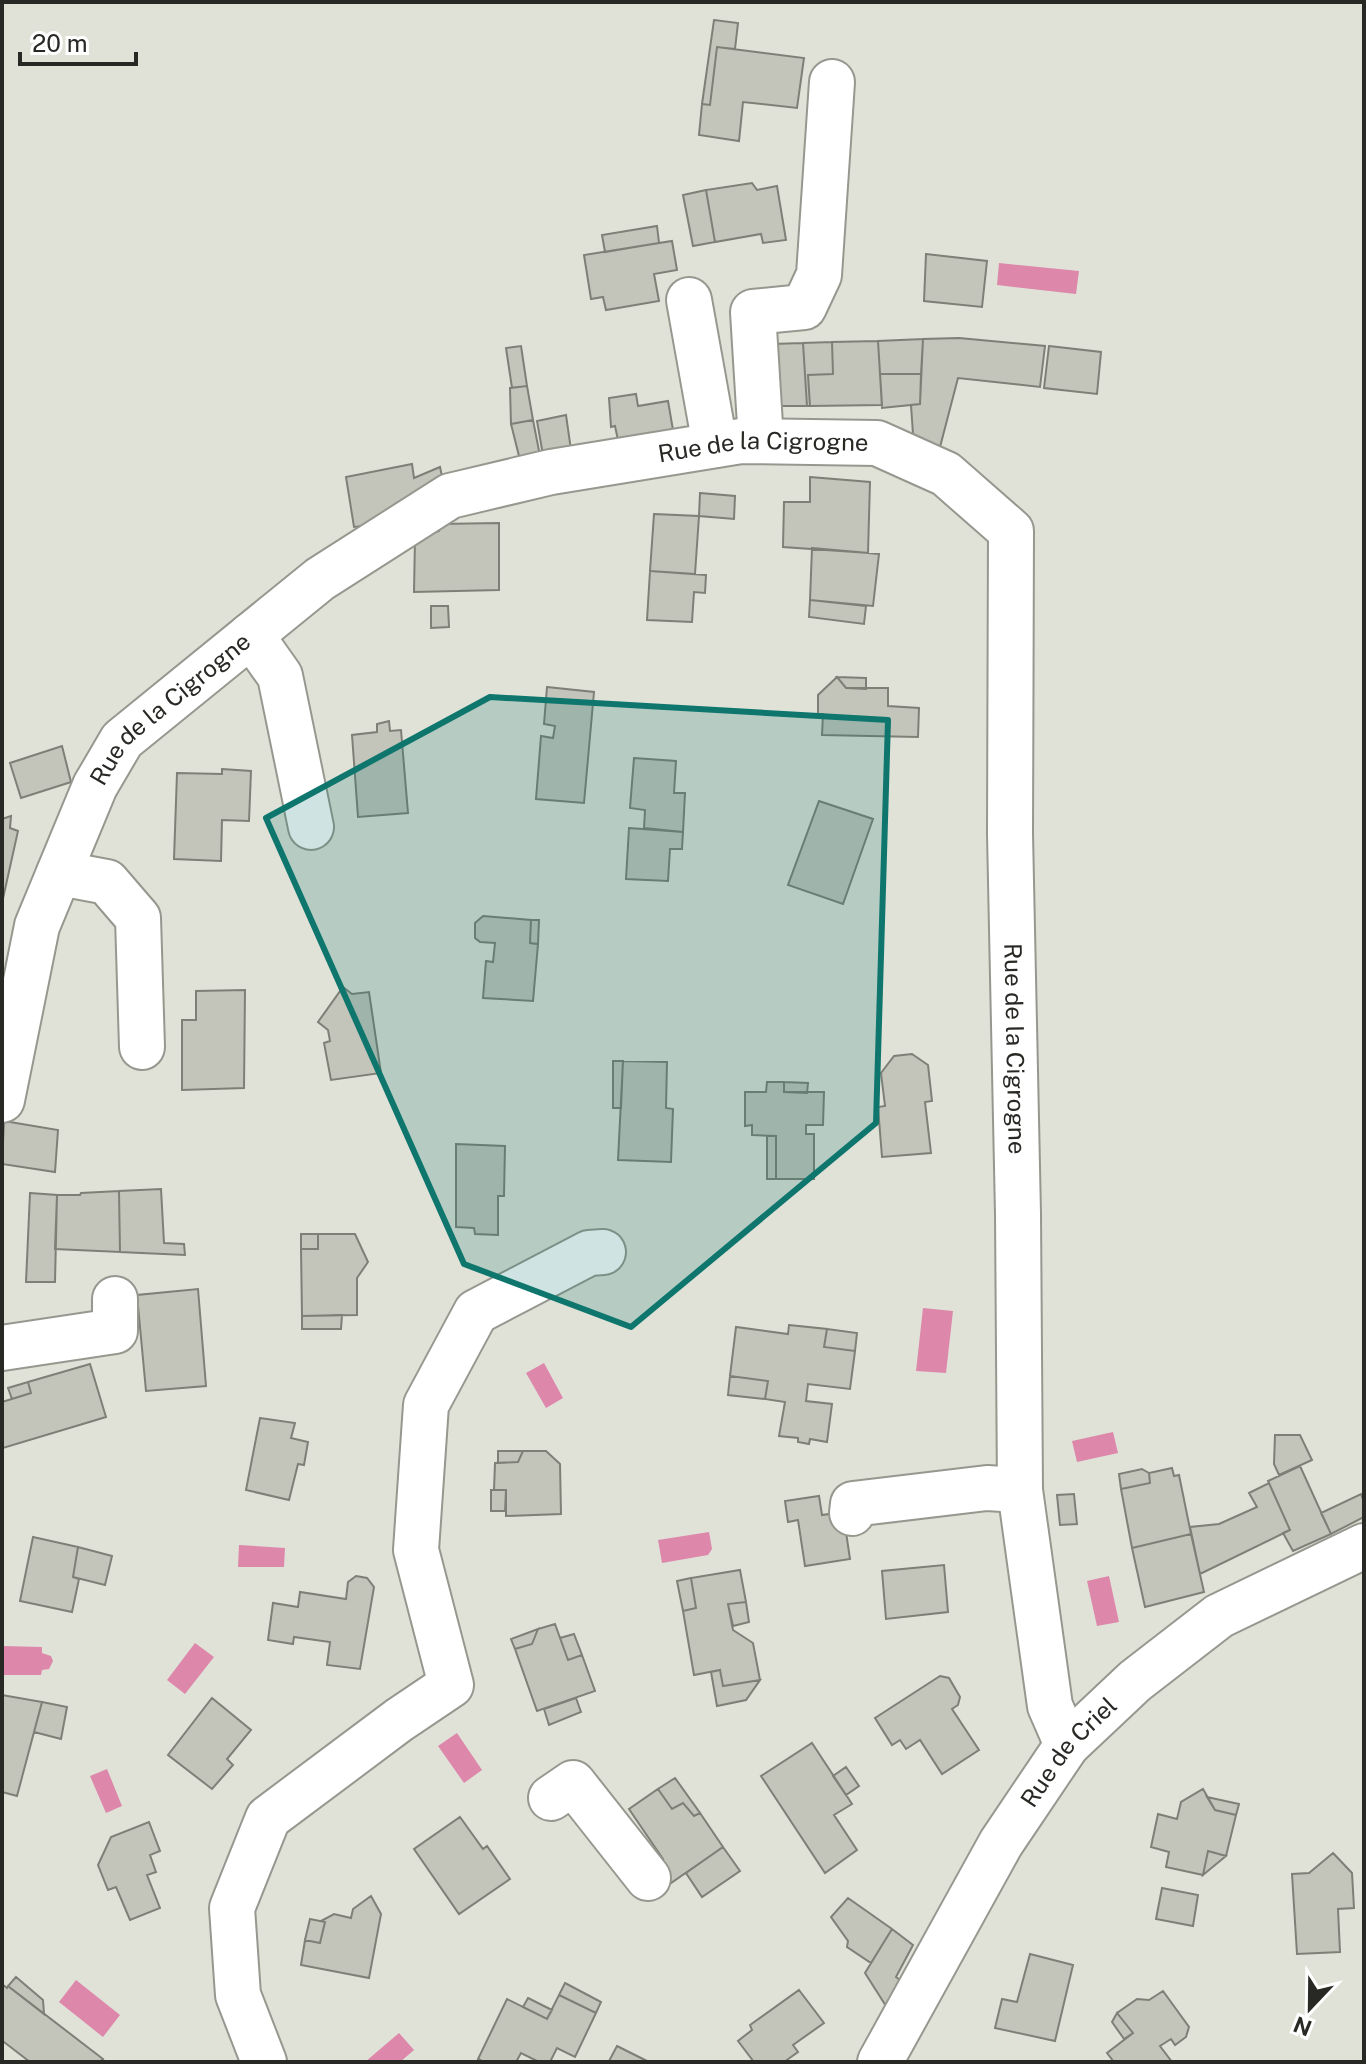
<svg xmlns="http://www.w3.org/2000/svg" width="1366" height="2064" font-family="'Public Sans',sans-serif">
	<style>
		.water { fill: #dd87ab }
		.building { fill: #c3c5bb; stroke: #7e8077; stroke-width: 2 }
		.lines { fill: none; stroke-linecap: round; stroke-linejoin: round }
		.minor-casing { stroke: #96988f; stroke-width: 48 }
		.minor { stroke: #fff; stroke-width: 44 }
		.marked { fill: #0f766e; fill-opacity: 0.2; stroke: #0f766e; stroke-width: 6; stroke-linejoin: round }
		.labels { text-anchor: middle; stroke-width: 7; stroke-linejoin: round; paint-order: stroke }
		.street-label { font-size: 24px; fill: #282925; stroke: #fff }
	</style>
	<rect width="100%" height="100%" fill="#e0e2d8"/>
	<path class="water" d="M999 263 1079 271 1076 294 997 285Z
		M923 1308 953 1311 946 1373 916 1371Z
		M544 1363 563 1398 546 1408 526 1373Z
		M1113 1432 1118 1453 1077 1462 1072 1441Z
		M709 1532 712 1549 708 1555 662 1563 658 1540Z
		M239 1545 285 1548 284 1567H238Z
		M1109 1576 1119 1622 1097 1626 1087 1581Z
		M195 1643 214 1657 185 1694 167 1680Z
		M2 1646 42 1647V1653L51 1656 53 1661 49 1669 42 1670 41 1675H2Z
		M457 1733 482 1770 464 1783 438 1746Z
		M107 1769 122 1806 106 1813 90 1776Z
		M76 1980 120 2015 103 2037 59 2002Z
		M399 2033 414 2050 400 2062H365Z"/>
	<path class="building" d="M714 20 738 23 735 49 717 47 710 105 702 104Z
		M717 47 804 58 797 108 743 102 739 141 699 135 702 104 710 105Z
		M752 183 757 190 777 186 786 240 763 243 761 234 715 242 706 190Z
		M706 190 715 242 693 246 683 195Z
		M657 226 659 243 605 252 602 235Z
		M672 241 677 270 654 274 659 301 606 310 603 297 591 299 584 255Z
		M926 254 987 261 982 307 924 301Z
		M959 338 1045 346 1040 387 958 378 940 447 913 434 911 405 920 404 923 339Z
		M923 339 921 374H880L878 341Z
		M878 341 882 405 810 406 808 375 833 374 832 342Z
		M832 342 833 374 808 375 810 406H807L803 343Z
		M803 343 807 406H776L772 344Z
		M521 346 527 386 512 388 506 348Z
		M1049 346 1101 352 1097 394 1044 388Z
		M880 374H921L920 404 882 408Z
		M527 386 533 420 511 424 510 388Z
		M636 394 638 406 668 401 673 430 618 440 615 426 611 427 609 398Z
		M566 415 571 450 543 455 537 421Z
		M533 420 540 456 520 460 511 424Z
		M412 464 414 478 440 467 444 486 378 524 354 527 346 477Z
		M810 477 870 482 868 553 783 547 784 502H810Z
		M700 493 735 496 734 519 699 516Z
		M654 514 699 516 695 574 650 571Z
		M499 523V590L414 592 415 538 439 531V524Z
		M812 548 879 554 873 606 810 600Z
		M650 571 706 575 705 593 694 592 692 622 647 620Z
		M810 600 866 606 864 624 809 617Z
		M431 606H448L449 627 431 628Z
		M837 677 846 688H888V706L919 708 918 737 822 735 823 714H818V695Z
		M837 677 866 678V689L846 688Z
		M547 687 594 692 584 803 536 799 541 736 553 738 555 726 544 724Z
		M389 721 390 731 401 730 408 813 358 817 352 735 377 732V724Z
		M62 746 71 782 21 798 10 763Z
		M634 758 676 761 674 793H685L683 832 644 828 645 810 630 808Z
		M222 769 251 771 249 821 222 820 221 861 174 859 177 773 222 774Z
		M819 801 873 819 843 904 788 885Z
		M11 816 10 828 18 831 2 903V819Z
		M629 828 683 832 682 849H670L668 881 626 879Z
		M483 916 531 920 530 943 538 944 533 1001 483 998 486 961 493 962 495 943 480 942 475 938V923Z
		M531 920H539L538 944 530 943Z
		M343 987 352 994 369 992 381 1073 331 1080 324 1043 330 1041 328 1030 318 1022Z
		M245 990 244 1088 182 1090V1020H196V991Z
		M912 1054 928 1065 932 1101 925 1102 931 1153 882 1157 878 1107 885 1106 881 1073 894 1056Z
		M613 1061H623L621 1108H613Z
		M623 1061 667 1062 666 1108 673 1109 671 1162 618 1160Z
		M767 1082H784V1092H824L823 1125H806V1134H814V1179H776V1136L752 1135V1125L745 1126V1092H766Z
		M784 1082 808 1083 807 1093 784 1092Z
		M4 1121 58 1130 55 1172 2 1164Z
		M767 1136H776V1179H767Z
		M456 1144 505 1146 504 1196H498V1235L475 1234 474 1228 456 1227Z
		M161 1189 164 1243 184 1244 185 1255 120 1252 119 1191Z
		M119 1191 120 1252 55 1249 57 1195H80L81 1193Z
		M30 1193 57 1195 55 1282H26Z
		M301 1234H318V1249H301Z
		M318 1234H355L368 1262 357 1278V1315L302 1316 301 1249H318Z
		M198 1289 206 1386 146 1391 137 1295Z
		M342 1315 341 1329H302V1316Z
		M789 1325 827 1329 824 1347 855 1351 850 1389 808 1384 806 1401 832 1404 827 1442 810 1439 809 1444 798 1442V1438L779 1436 785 1402 765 1399 768 1381 730 1376 736 1327 788 1334Z
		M827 1329 857 1333 855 1351 824 1347Z
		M90 1364 106 1417 3 1448 2 1402 31 1393 28 1382Z
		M730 1376 768 1381 765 1399 728 1395Z
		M28 1382 31 1393 12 1399 8 1388Z
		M260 1418 295 1423 291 1438 308 1442 304 1465 298 1464 289 1500 246 1490Z
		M1275 1435H1300L1312 1460 1279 1475 1274 1464Z
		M498 1451H523L518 1462 498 1463Z
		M523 1451H546L560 1464 561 1514 506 1516V1490H494L495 1463 518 1462Z
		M1300 1466 1331 1534 1293 1551 1283 1533 1290 1530 1268 1481Z
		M1172 1468 1174 1476 1179 1475 1191 1534 1132 1548 1121 1489 1150 1483 1149 1473Z
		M1142 1469 1149 1473 1150 1483 1121 1489 1119 1474Z
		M1269 1483 1290 1530 1200 1574 1190 1527 1219 1524 1257 1507 1249 1493Z
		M491 1490H506L505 1511H491Z
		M1074 1494 1077 1524 1060 1525 1057 1495Z
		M1361 1494 1364 1502V1517L1331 1534 1321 1513Z
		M819 1496 822 1515 843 1512 850 1559 805 1566 798 1520 788 1522 785 1501Z
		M1191 1534 1204 1592 1145 1607 1132 1548Z
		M33 1537 78 1547 73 1577 79 1579 72 1612 20 1601Z
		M78 1547 112 1556 105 1585 73 1577Z
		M944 1565 948 1612 886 1619 882 1571Z
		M740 1570 746 1602 728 1604 733 1630 753 1643 760 1680 723 1686 720 1670 694 1675 683 1611 696 1608 691 1578Z
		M356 1576 367 1578 374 1587 360 1669 327 1665 330 1642 294 1637 293 1644 268 1640 273 1603 298 1607 300 1592 346 1599 348 1582Z
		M691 1578 696 1608 683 1611 677 1581Z
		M746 1602 749 1622 733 1626 728 1604Z
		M555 1624 568 1660 582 1655 595 1691 537 1711 515 1649 532 1644 538 1629Z
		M538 1629 532 1644 515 1649 511 1639Z
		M574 1634 582 1655 568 1660 560 1638Z
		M720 1670 723 1686 760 1680 746 1700 717 1706 711 1672Z
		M940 1676 949 1678 960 1697 958 1705 952 1709 979 1750 942 1774 920 1740 906 1749 900 1740 892 1745 875 1718Z
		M2 1695 42 1702 17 1796 2 1792Z
		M212 1698 251 1730 227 1759 233 1765 212 1789 168 1755Z
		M576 1698 581 1712 549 1725 544 1709Z
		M42 1702 67 1707 61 1739 34 1732Z
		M812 1743 852 1804 834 1815 857 1850 825 1873 761 1776Z
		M846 1767 859 1786 846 1795 833 1776Z
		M675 1778 700 1813 694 1816 683 1803 672 1809 658 1789Z
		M658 1789 672 1809 683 1803 694 1816 700 1813 723 1847 671 1883 658 1863 663 1859 629 1809Z
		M1203 1789 1215 1810 1236 1815 1226 1856 1208 1851 1203 1875 1166 1867 1169 1852 1151 1847 1158 1814 1177 1819 1181 1802Z
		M1207 1797 1239 1804 1236 1815 1215 1810Z
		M460 1817 483 1849 487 1846 510 1879 459 1914 414 1849Z
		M149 1822 160 1851 150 1855 156 1872 147 1875 160 1908 130 1920 116 1887 108 1890 98 1865 111 1837Z
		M723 1847 740 1871 702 1897 686 1873Z
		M1208 1851 1226 1856 1203 1875Z
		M1333 1853 1352 1873 1354 1908 1338 1909 1340 1952 1297 1954 1292 1874 1309 1873Z
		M1162 1888 1198 1895 1193 1926 1156 1919Z
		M371 1896 381 1914 369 1978 301 1965 305 1940 320 1943 325 1922 321 1921 334 1914 351 1918 353 1909Z
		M848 1898 892 1929 871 1963 847 1947 848 1941 831 1917Z
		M310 1919 325 1922 320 1943 305 1940Z
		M892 1929 913 1945 896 1977 900 1980 886 2006 865 1973Z
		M1030 1954 1073 1965 1055 2041 995 2028 1002 1999 1017 2002Z
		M16 1977 43 2000 44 2014 8 1986Z
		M565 1983 601 2002 596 2013 559 1995Z
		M2 1984 7 1988 8 1986 103 2059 100 2062H30L4 2042 2 2044Z
		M799 1990 824 2023 793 2045 798 2052 784 2062H754L738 2041 752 2030 750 2025Z
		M1163 1991 1189 2027 1186 2037 1175 2045 1171 2039 1160 2046 1172 2062H1114L1107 2053 1133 2033 1117 2013 1137 1999 1149 2000Z
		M559 1995 596 2013 575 2057 557 2048 550 2062H539L521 2053 516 2062H484L478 2059 507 1999 547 2019Z
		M528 1998 552 2010 547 2019 523 2007Z
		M1117 2013 1133 2033 1124 2039 1112 2022Z
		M617 2046 649 2062H611L609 2061Z"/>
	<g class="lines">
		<defs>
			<g id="minor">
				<path d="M689 300 715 445"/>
				<path d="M761 441 753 312 804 307 819 275 832 82"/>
				<path d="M251 635 280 676 311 827"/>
				<path d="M59 873 107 882 138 918 142 1047"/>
				<path id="s1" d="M2 1100 37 926 95 786 122 740 320 579 450 496 551 472 741 441 877 443 946 474 1011 531 1010 834 1018 1214 1020 1490 1050 1706 1067 1745"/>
				<path d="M2 1348 115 1331V1299"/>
				<path d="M852 1513 853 1504 987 1488 1020 1490"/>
				<path d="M551 1798 573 1783 648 1878"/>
				<path d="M264 2062 238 1995 232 1908 268 1818 399 1720 451 1685 416 1550 426 1405 476 1312 589 1253 603 1252"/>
				<path id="s2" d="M880 2062 1001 1843 1067 1745 1135 1681 1219 1616 1364 1546"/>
			</g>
		</defs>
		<use href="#minor" class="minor-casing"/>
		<use href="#minor" class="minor"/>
	</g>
	<path class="marked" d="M490 697 888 720 876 1123 631 1327 464 1264 266 818Z"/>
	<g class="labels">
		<g class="street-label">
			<text dy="8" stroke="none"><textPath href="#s1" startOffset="1110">Rue de la Cigrogne</textPath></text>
			<text dy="8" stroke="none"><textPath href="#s1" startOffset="438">Rue de la Cigrogne</textPath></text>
			<text dy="8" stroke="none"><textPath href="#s1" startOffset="1904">Rue de la Cigrogne</textPath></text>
			<text dy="8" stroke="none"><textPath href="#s2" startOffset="364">Rue de Criel</textPath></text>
		</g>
	</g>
	<rect width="1366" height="2064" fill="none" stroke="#282925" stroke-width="8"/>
	<g transform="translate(1310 2008) rotate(202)" stroke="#ffffff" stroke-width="6" paint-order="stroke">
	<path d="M0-6L14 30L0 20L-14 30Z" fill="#282925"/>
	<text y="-12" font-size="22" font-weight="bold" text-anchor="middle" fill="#282925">N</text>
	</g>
	<path d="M20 52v12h116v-12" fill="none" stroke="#282925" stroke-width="4"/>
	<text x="32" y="52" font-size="24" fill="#282925" stroke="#ffffff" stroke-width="6" paint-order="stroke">20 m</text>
</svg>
